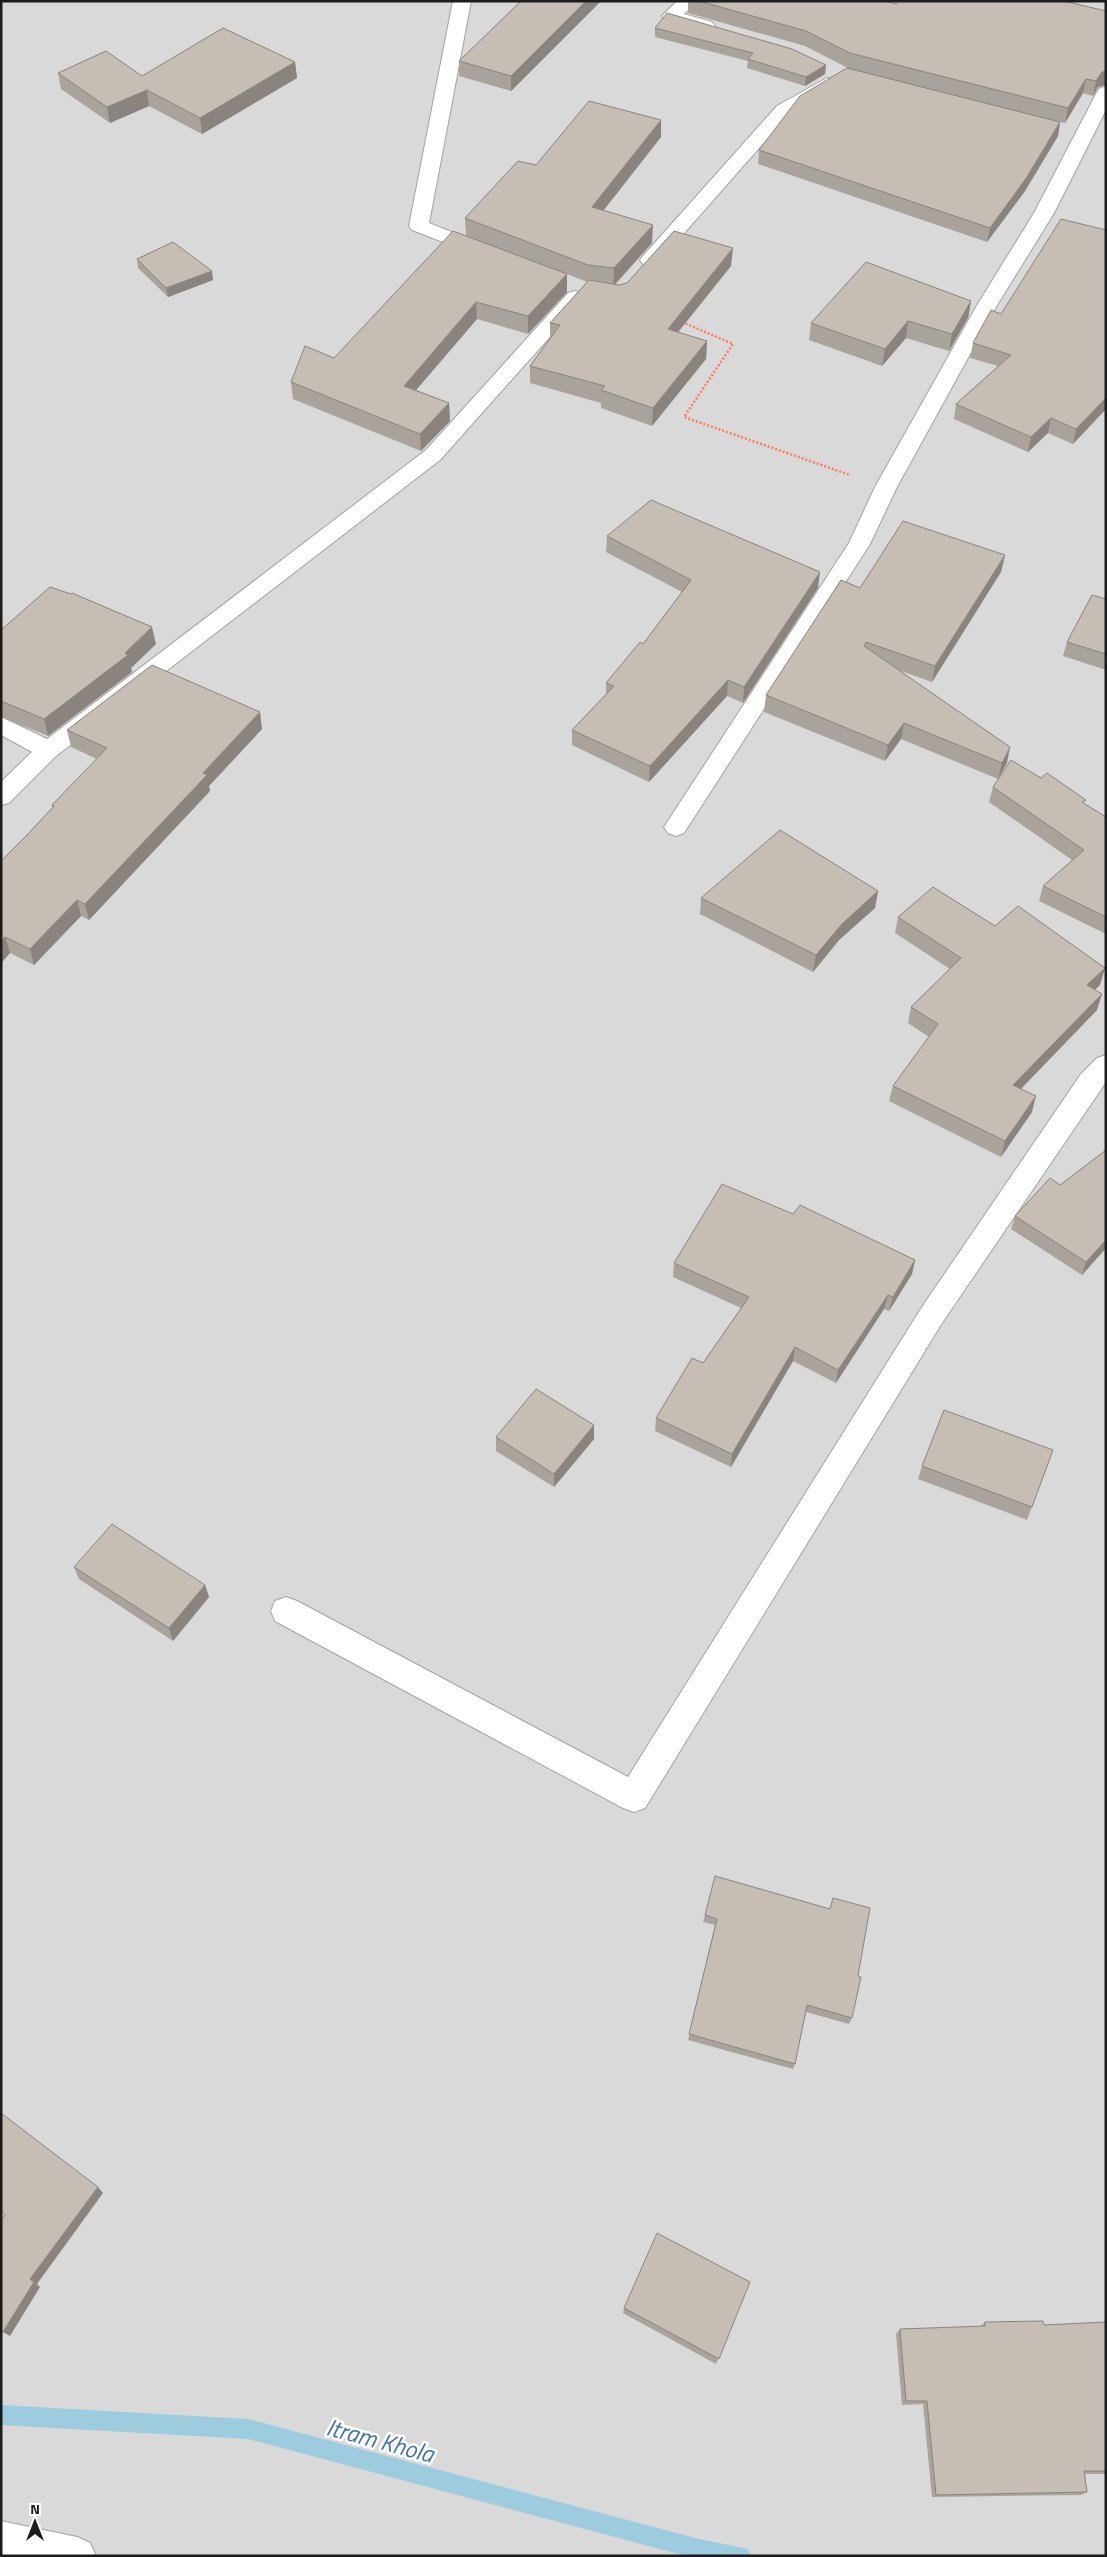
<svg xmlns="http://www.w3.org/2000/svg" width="1107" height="2557" font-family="'Titillium Web',sans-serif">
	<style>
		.residential { fill: #dad9d9 }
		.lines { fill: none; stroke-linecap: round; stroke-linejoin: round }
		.stream { fill: #9eccdf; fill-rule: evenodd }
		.street-casing { stroke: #a3a3a3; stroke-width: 2 }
		.path { stroke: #ff7c61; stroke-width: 2.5; stroke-dasharray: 2 2; stroke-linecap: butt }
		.street { fill: #fff; fill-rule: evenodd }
		.wall { fill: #aaa39b }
		.shaded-wall { fill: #8b847e }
		.building { fill: #c6bdb4; stroke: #8b847e }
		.labels { text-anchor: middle; stroke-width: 5; stroke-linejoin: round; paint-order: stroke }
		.near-water-label { font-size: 24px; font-style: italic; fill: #4373b1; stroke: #fff }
	</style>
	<rect width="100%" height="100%" fill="#eeebe1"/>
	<path class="residential" d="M1 1H1106V2556H1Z"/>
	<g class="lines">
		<path class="stream" d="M1 2405 248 2419 699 2539 748 2549 751 2556H686L248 2439 1 2425Z"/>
		<defs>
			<path id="street" d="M453 1H471L429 223 489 247 492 251 489 255 482 257 412 230 409 226Z
				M677 1H697L684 14 712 22 715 26 712 30 706 31 665 20 662 16Z
				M827 78 833 79 836 83 833 87 789 114 657 264H643L640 260 643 256 777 106Z
				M1106 87V110L1054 213 996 307 897 487 870 544 684 833 676 836 668 833 664 827 668 821 849 543 875 487 976 307 1034 213 1097 92 1100 88Z
				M575 291 582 293 585 297 582 301 440 460 56 756 9 803 1 805V782L32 752 1 735V717L47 739 426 450 568 293Z
				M1106 1055V1082L942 1323 645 1808 634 1812 623 1808 275 1621 271 1611 275 1601 286 1597 297 1601 628 1777 922 1307 1081 1074 1097 1058Z
				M1 2521 77 2537 90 2543 96 2556H1Z"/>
		</defs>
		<use href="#street" class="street-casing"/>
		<path class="path" d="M682 322 733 344 684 417 850 475"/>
		<use href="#street" class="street"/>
	</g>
	<path class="wall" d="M521 1H601L511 91 459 76V61Z
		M688 1H886L896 4 1106 11V85L1098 87 1093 96 1083 93 1065 123 1060 122 1058 136 1025 191 987 242 758 164 759 150 848 68 805 46 688 13Z
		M655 28 826 65 825 74 805 86 747 68 748 61 655 37Z
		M295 62 297 78 202 134 149 106 110 123 61 89 58 73 142 76Z
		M661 137 603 211 652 243 615 285H619L731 266 678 332 707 341 706 359 652 426 601 408V403L530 383V366L550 338V323L587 282 567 274V292L528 334 477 319 416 390 449 403 450 421 421 451 293 399 291 382 334 358 466 235 465 218 536 165Z
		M137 259 213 280 168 297 138 268Z
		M971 301 968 318 949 351 906 338 882 366 809 340 811 323Z
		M1001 314 1106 409 1073 444 1048 433 1028 452 954 419 956 404 998 366 970 358 973 343Z
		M607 536 818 588 743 703 727 696 649 782 572 745V730L606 694V683L643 644 682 592 606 552Z
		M1005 555 1001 572 932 682 901 671 1007 763 998 779 901 739 885 761 764 712 766 695 860 588Z
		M1106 599V670L1063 656 1067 642Z
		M1 630 156 644 131 668 132 672 48 736 1 717Z
		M262 729 209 786 210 791 89 920 81 916 34 965 10 953 1 963V861L27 835 52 808V805L97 759 71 747 67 730Z
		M993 787 1085 804 1106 817V934L1039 901 1043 886 1072 860 989 802Z
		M878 891 875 908 839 940 813 972 700 914 701 898Z
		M898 917 995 926 1105 968 1100 985 1095 990 1097 1010 1021 1089 1032 1112 1001 1157 889 1101 893 1086 929 1037 908 1023 911 1007 950 969 895 933Z
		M1106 1150V1248L1082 1275 1011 1229 1015 1216 1060 1185Z
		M793 1214 915 1260 912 1274 889 1311 884 1309 836 1383 793 1361 731 1467 655 1431 656 1418 703 1363 741 1308 673 1277 674 1263Z
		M594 1425V1439L554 1487 496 1451V1437Z
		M1053 1450 1027 1520 918 1479 922 1466Z
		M74 1567 205 1585 209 1597 173 1641 79 1579Z
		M833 1898 858 1976 852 2018 849 2024 806 2012 795 2064 793 2069 688 2040 715 1925 703 1922 705 1915 830 1908Z
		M750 2282 716 2364 623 2313 624 2308Z
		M985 2322 1044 2325 1106 2322V2474H1085L1087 2492 1081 2495 932 2497 923 2404 902 2405 896 2334 900 2329 980 2327Z"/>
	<path class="shaded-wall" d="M586 1H601L511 91V76Z
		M295 62 297 78 202 134 200 118Z
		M826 65 825 74 805 86 806 77Z
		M1106 71V85L1098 87 1093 96 1096 81 1102 72Z
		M1086 79 1083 93 1065 123 1068 108Z
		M147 90 149 106 110 123 107 107Z
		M661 120V137L592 225V207Z
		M1060 122 1058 136 1025 191 987 242 990 228Z
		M653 225 652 243 613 286 614 268Z
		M733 248 731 266 667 346 668 329Z
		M212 271 213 280 168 297 166 288Z
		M567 274V292L528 334V316Z
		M971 301 968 318 949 351 952 334Z
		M476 302 477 319 405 403 404 386Z
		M908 321 906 338 882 366 885 349Z
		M707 341 706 359 652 426 653 408Z
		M1106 398V409L1073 444 1076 429Z
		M449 403 450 421 421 451 420 434Z
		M1051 418 1048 433 1028 452 1031 437Z
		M1005 555 1001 572 932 682 935 666Z
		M820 572 818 588 743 703 744 687Z
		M152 627 156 644 131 668 132 672 48 736 44 719 125 653Z
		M728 680 727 696 649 782 650 766Z
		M260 712 262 729 209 786 210 791 89 920 85 904 203 773Z
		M904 723 901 739 885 761 888 745Z
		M1010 747 1007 763 998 779 1002 763Z
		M878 891 875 908 839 940 813 972 816 955 842 924Z
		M77 900 81 916 34 965 30 949Z
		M5 937 10 953 1 963V942Z
		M1105 968 1100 985 1082 1001 1087 985Z
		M1102 994 1097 1010 1009 1101 1013 1085Z
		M1036 1096 1032 1112 1001 1157 1005 1141Z
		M1106 1240V1248L1082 1275 1086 1262Z
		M915 1260 912 1274 889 1311 893 1297Z
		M888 1295 884 1309 836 1383 838 1370Z
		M795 1347 793 1361 731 1467 732 1454Z
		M594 1425V1439L554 1487V1474Z
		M205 1585 209 1597 173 1641 169 1628Z
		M98 2187 103 2193 37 2284 40 2287 10 2336 3 2332 30 2279Z"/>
	<path class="building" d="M521 1H586L511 76 459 61Z
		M699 1H886L896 4 899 1H1064L1106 11V71L1102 72 1096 81 1086 79 1068 108 850 53 806 31Z
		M667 13 792 49 826 65 806 77 748 59 753 53 655 28Z
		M223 28 295 62 200 118 147 90 107 107 58 73 106 51 142 76Z
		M847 68 1060 122 1027 177 990 228 759 150 800 96Z
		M589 101 661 120 592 207 653 225 614 268 588 265 465 218 518 161 536 165Z
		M1061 219 1106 230V398L1076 429 1051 418 1031 437 956 404 1011 355 973 343 991 310 1001 314Z
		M453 231 567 274 528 316 476 302 404 386 449 403 420 434 291 382 305 346 334 358Z
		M674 231 733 248 668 329 707 341 653 408 601 390 605 386 530 366 560 325 550 323 589 280 619 285 627 283Z
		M173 242 212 271 166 288 137 259Z
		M866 262 971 301 952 334 908 321 885 349 811 323Z
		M651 500 820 572 744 687 728 680 650 766 572 730 614 686 606 683 640 642 643 644 691 580 607 536Z
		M903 521 1005 555 935 666 866 642 864 646 1010 747 1002 763 904 723 888 745 766 695 841 580 860 588Z
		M50 587 71 594 72 593 152 627 125 653 128 655 44 719 1 701V630Z
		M1092 595 1106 599V654L1067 642Z
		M152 665 260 712 203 773 207 775 85 904 77 900 30 949 5 937 1 942V861L27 835 54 806 52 805 107 748 67 730Z
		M1011 760 1041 778 1047 773 1086 800 1082 802 1106 817V917L1043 886 1084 850 993 787Z
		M780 830 878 891 842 924 816 955 701 898Z
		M933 887 995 926 1018 906 1105 968 1087 985 1102 994 1013 1085 1036 1096 1005 1141 893 1086 938 1024 911 1007 961 958 898 917Z
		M1106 1150V1240L1086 1262 1015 1216 1050 1178 1060 1185Z
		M722 1184 793 1214 800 1205 915 1260 893 1297 888 1295 838 1370 795 1347 732 1454 656 1418 692 1358 703 1363 749 1297 674 1263Z
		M536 1389 594 1425 554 1474 496 1437Z
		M944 1410 1053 1450 1032 1507 922 1466Z
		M112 1524 205 1585 169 1628 74 1567Z
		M715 1876 830 1909 833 1898 870 1908 858 1976 861 1977 852 2018 807 2005 795 2064 689 2034 717 1919 705 1915Z
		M1 2113 98 2187 30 2279 34 2282 3 2332 1 2330V2221L5 2215 1 2211Z
		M657 2233 750 2282 719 2359 624 2308Z
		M1043 2321 1044 2325 1106 2322V2471H1084L1087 2492 936 2495 927 2401H906L900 2329 985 2326V2322Z"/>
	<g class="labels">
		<g class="near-water-label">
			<text transform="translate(380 2441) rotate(15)" y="8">Itram Khola</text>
		</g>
	</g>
	<rect width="1107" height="2557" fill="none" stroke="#1c1c1c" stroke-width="5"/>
	<g transform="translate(35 2522)" stroke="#ffffff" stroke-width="4" paint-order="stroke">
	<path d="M0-4L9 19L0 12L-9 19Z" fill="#1c1c1c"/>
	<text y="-8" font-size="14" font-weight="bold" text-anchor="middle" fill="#1c1c1c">N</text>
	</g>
</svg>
